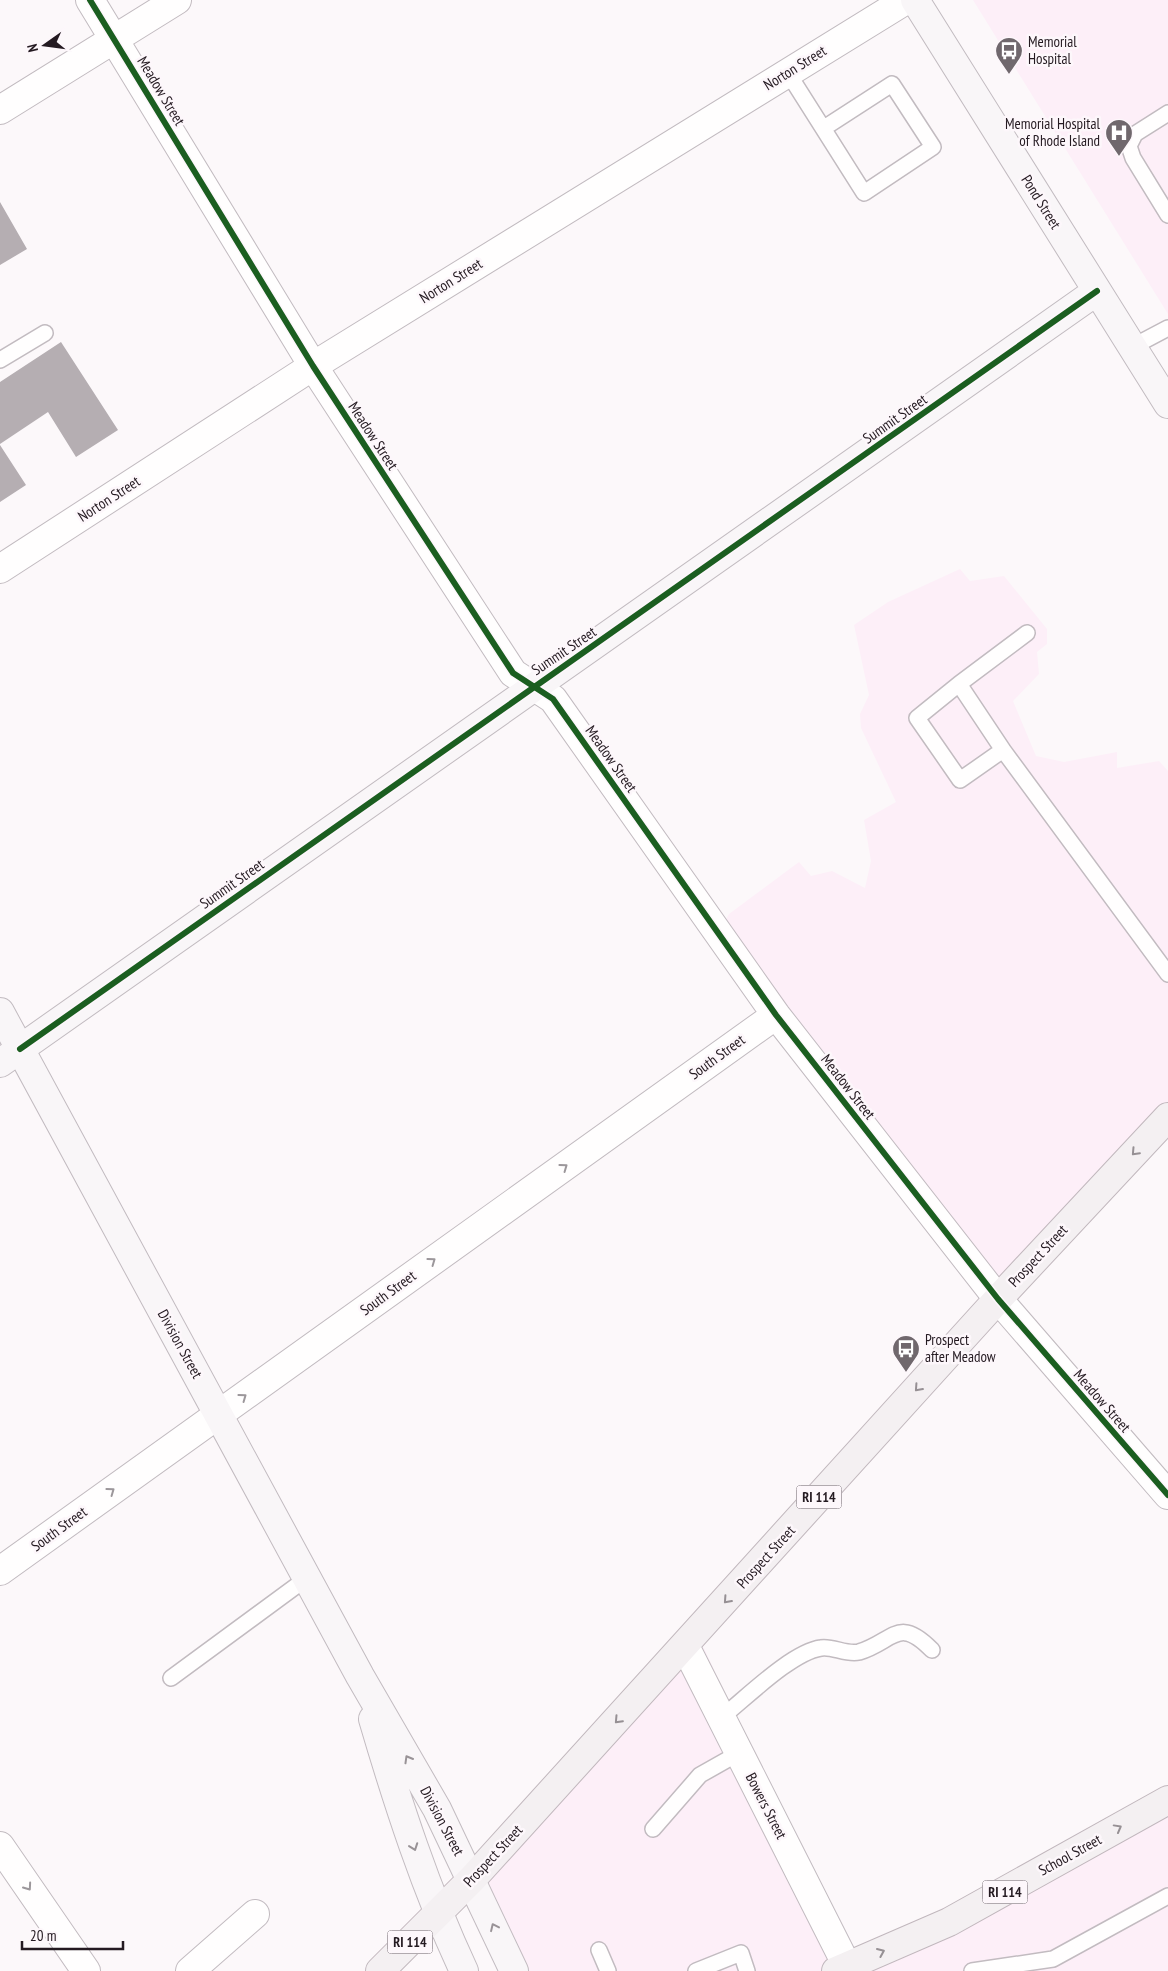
<svg xmlns="http://www.w3.org/2000/svg" width="1168" height="1971" font-family="'PT Sans Narrow',sans-serif">
	<style>
		.built { fill: #fdeff8 }
		.building { fill: #b5aeb2 }
		.lines { fill: none; stroke-linecap: round; stroke-linejoin: round }
		.lane-casing { stroke: #c2bbc0; stroke-width: 18 }
		.street-casing { stroke: #c2bbc0; stroke-width: 30 }
		.secondary-casing { stroke: #c2bbc0; stroke-width: 30 }
		.primary-casing { stroke: #c1b7bd; stroke-width: 30 }
		.lane { stroke: #fffefe; stroke-width: 15 }
		.street { stroke: #fffefe; stroke-width: 28 }
		.secondary { stroke: #f9f6f8; stroke-width: 28 }
		.primary { stroke: #f4f0f2; stroke-width: 28 }
		.cycleway-casing { stroke: #fdf7fb; stroke-width: 9 }
		.cycleway { stroke: #1b5e20; stroke-width: 6 }
		.oneway { stroke: #969094 }
		.oneway2 { stroke: #9c979b }
		.oneway3 { stroke: #999397 }
		.labels { text-anchor: middle; stroke-width: 5; stroke-linejoin: round; paint-order: stroke }
		.shield { fill: #fdf7fb; stroke: #655c62; stroke-width: 1 }
		.shield-label { font-size: 14px; font-weight: bold; fill: #241a21 }
		.poi-label { font-size: 15px; fill: #241a21; stroke: #fdf7fb; text-anchor: start }
		.street-label { font-size: 15px; fill: #241a21; stroke: #fdf7fb }
	</style>
	<rect width="100%" height="100%" fill="#fcf8fa"/>
	<path class="built" d="M973 0H1168V314Z
		M960 569 970 581 1004 576 1047 629V644L1037 652 1039 674 1013 701 1036 756 1064 762 1117 752V768L1159 761 1168 771V1118L999 1281 779 1006 724 923 729 914 799 862 811 876 832 871 865 888 871 861 864 820 896 802 861 728 860 714 869 695 854 625 888 602Z
		M693 1644 704 1648 847 1960 1168 1803V1971H529L486 1881Z"/>
	<path class="building" d="M0 202 27 249 0 265Z
		M61 342 118 430 76 457 48 412 0 444V382Z
		M0 445 26 485 0 502Z"/>
	<g class="lines">
		<defs>
			<path id="lane" d="M788 73 864 193 933 147 892 84 824 128
				M1168 113 1135 134 1129 146 1133 158 1168 215
				M1132 347 1168 328
				M0 360 45 333
				M1027 633 959 684 1003 750 1168 974
				M959 684 917 718 960 780 1003 750
				M171 1678 307 1578
				M722 1717C746 1698 792 1652 821 1648 833 1646 846 1655 859 1652 893 1642 898 1615 932 1650
				M653 1829 700 1775 739 1753
				M599 1950 608 1971
				M696 1971 741 1953 747 1971
				M972 1971 1053 1959 1168 1896"/>
			<path id="street" d="M90 0 313 366 513 673 553 699 776 1015 998 1299 1168 1495
				M0 110 177 0
				M0 569 313 366 906 0
				M0 1571 776 1015
				M685 1646 847 1966
				M0 1846 86 1971
				M190 1971 255 1914"/>
			<path id="secondary" d="M915 0 1168 404
				M0 1012 360 1676 437 1809 514 1971
				M0 1063 1097 291
				M373 1719C398 1804 426 1890 464 1971"/>
			<path id="primary" d="M380 1971 472 1879 998 1299 1168 1117
				M836 1971 949 1922 1168 1800"/>
		</defs>
		<use href="#lane" class="lane-casing"/>
		<use href="#street" class="street-casing"/>
		<use href="#secondary" class="secondary-casing"/>
		<use href="#primary" class="primary-casing"/>
		<use href="#lane" class="lane"/>
		<use href="#street" class="street"/>
		<use href="#secondary" class="secondary"/>
		<use href="#primary" class="primary"/>
		<defs>
			<path id="cycleway" d="M90 0 313 366 513 673 553 699 776 1015 998 1299 1168 1495
				M20 1049 1097 291"/>
		</defs>
		<use href="#cycleway" class="cycleway-casing"/>
		<use href="#cycleway" class="cycleway"/>
	</g>
	<defs><path id="oneway-chevron" d="M-2-3.5L2.5 0L-2 3.5" fill="none" stroke-width="1.6" stroke-linecap="round" stroke-linejoin="round" transform="scale(1.25)"/></defs>
	<g class="oneway">
		<use href="#oneway-chevron" transform="translate(1135 1152) rotate(133)"/>
		<use href="#oneway-chevron" transform="translate(918 1388) rotate(132)"/>
		<use href="#oneway-chevron" transform="translate(727 1600) rotate(132)"/>
		<use href="#oneway-chevron" transform="translate(618 1720) rotate(133)"/>
		<use href="#oneway-chevron" transform="translate(1118 1828) rotate(-29)"/>
		<use href="#oneway-chevron" transform="translate(881 1952) rotate(-23)"/>
	</g>
	<g class="oneway2">
		<use href="#oneway-chevron" transform="translate(564 1167) rotate(-36)"/>
		<use href="#oneway-chevron" transform="translate(432 1261) rotate(-36)"/>
		<use href="#oneway-chevron" transform="translate(243 1397) rotate(-36)"/>
		<use href="#oneway-chevron" transform="translate(111 1491) rotate(-36)"/>
		<use href="#oneway-chevron" transform="translate(28 1887) rotate(55)"/>
	</g>
	<g class="oneway3">
		<use href="#oneway-chevron" transform="translate(408 1759) rotate(-120)"/>
		<use href="#oneway-chevron" transform="translate(414 1847) rotate(70)"/>
		<use href="#oneway-chevron" transform="translate(494 1927) rotate(-115)"/>
	</g>
	<defs>
		<symbol id="bus-pin" viewBox="-11 -11 22 30"><path d="M0 17L-7.5 6A9.5 9.5 0 1 1 7.5 6Z" fill="#70686d" stroke="#fdf7fb"/><path d="M-5-6H5V4H4V6H2V4H-2V6H-4V4H-5ZM-3.5-4V0h7V-4ZM-3.5 1.2v1.5H-2V1.2ZM2 1.2v1.5H3.5V1.2Z" fill="#fff"/></symbol>
		<symbol id="hospital-pin" viewBox="-11 -11 22 30"><path d="M0 17L-7.5 6A9.5 9.5 0 1 1 7.5 6Z" fill="#70686d" stroke="#fdf7fb"/><path d="M-5-5h3v3.5h4V-5h3V5h-3V1.5h-4V5h-3Z" fill="#fff"/></symbol>
	</defs>
	<g fill-rule="evenodd">
		<use href="#bus-pin" x="993" y="35" width="32" height="43"/>
		<use href="#hospital-pin" x="1103" y="117" width="32" height="43"/>
		<use href="#bus-pin" x="890" y="1333" width="32" height="43"/>
	</g>
	<g class="labels">
		<g class="shield">
			<rect x="796.5" y="1485.5" width="45" height="23" rx="4"/>
			<rect x="982.5" y="1880.5" width="45" height="23" rx="4"/>
			<rect x="387.5" y="1930.5" width="45" height="23" rx="4"/>
		</g>
		<g class="shield-label">
			<text x="819" y="1502">RI 114</text>
			<text x="1005" y="1897">RI 114</text>
			<text x="410" y="1947">RI 114</text>
		</g>
		<g class="poi-label">
			<text x="1028" y="47">Memorial<tspan x="1028" dy="17">Hospital</tspan></text>
			<text x="1100" y="129" text-anchor="end">Memorial Hospital<tspan x="1100" dy="17">of Rhode Island</tspan></text>
			<text x="925" y="1345">Prospect<tspan x="925" dy="17">after Meadow</tspan></text>
		</g>
		<g class="street-label">
			<text transform="translate(795 68) rotate(-32)" y="5">Norton Street</text>
			<text transform="translate(161 91) rotate(59)" y="5">Meadow Street</text>
			<text transform="translate(1041 202) rotate(58)" y="5">Pond Street</text>
			<text transform="translate(451 281) rotate(-32)" y="5">Norton Street</text>
			<text transform="translate(895 419) rotate(-35)" y="5">Summit Street</text>
			<text transform="translate(373 436) rotate(57)" y="5">Meadow Street</text>
			<text transform="translate(109 499) rotate(-33)" y="5">Norton Street</text>
			<text transform="translate(564 651) rotate(-34)" y="5">Summit Street</text>
			<text transform="translate(611 759) rotate(55)" y="5">Meadow Street</text>
			<text transform="translate(232 884) rotate(-35)" y="5">Summit Street</text>
			<text transform="translate(717 1057) rotate(-36)" y="5">South Street</text>
			<text transform="translate(848 1087) rotate(52)" y="5">Meadow Street</text>
			<text transform="translate(1038 1256) rotate(-47)" y="5">Prospect Street</text>
			<text transform="translate(388 1293) rotate(-36)" y="5">South Street</text>
			<text transform="translate(180 1344) rotate(61)" y="5">Division Street</text>
			<text transform="translate(1102 1401) rotate(49)" y="5">Meadow Street</text>
			<text transform="translate(59 1529) rotate(-36)" y="5">South Street</text>
			<text transform="translate(766 1557) rotate(-48)" y="5">Prospect Street</text>
			<text transform="translate(766 1806) rotate(63)" y="5">Bowers Street</text>
			<text transform="translate(442 1821) rotate(62)" y="5">Division Street</text>
			<text transform="translate(1070 1855) rotate(-29)" y="5">School Street</text>
			<text transform="translate(493 1856) rotate(-47)" y="5">Prospect Street</text>
		</g>
	</g>
	<g transform="translate(45 45) rotate(256)" stroke="#fdf7fb" stroke-width="4" paint-order="stroke">
	<path d="M0-4L9 19L0 12L-9 19Z" fill="#241a21"/>
	<text y="-8" font-size="14" font-weight="bold" text-anchor="middle" fill="#241a21">N</text>
	</g>
	<path d="M22 1941v8h101v-8" fill="none" stroke="#241a21" stroke-width="2.5"/>
	<text x="30" y="1941" font-size="15" fill="#241a21" stroke="#fdf7fb" stroke-width="4" paint-order="stroke">20 m</text>
</svg>
